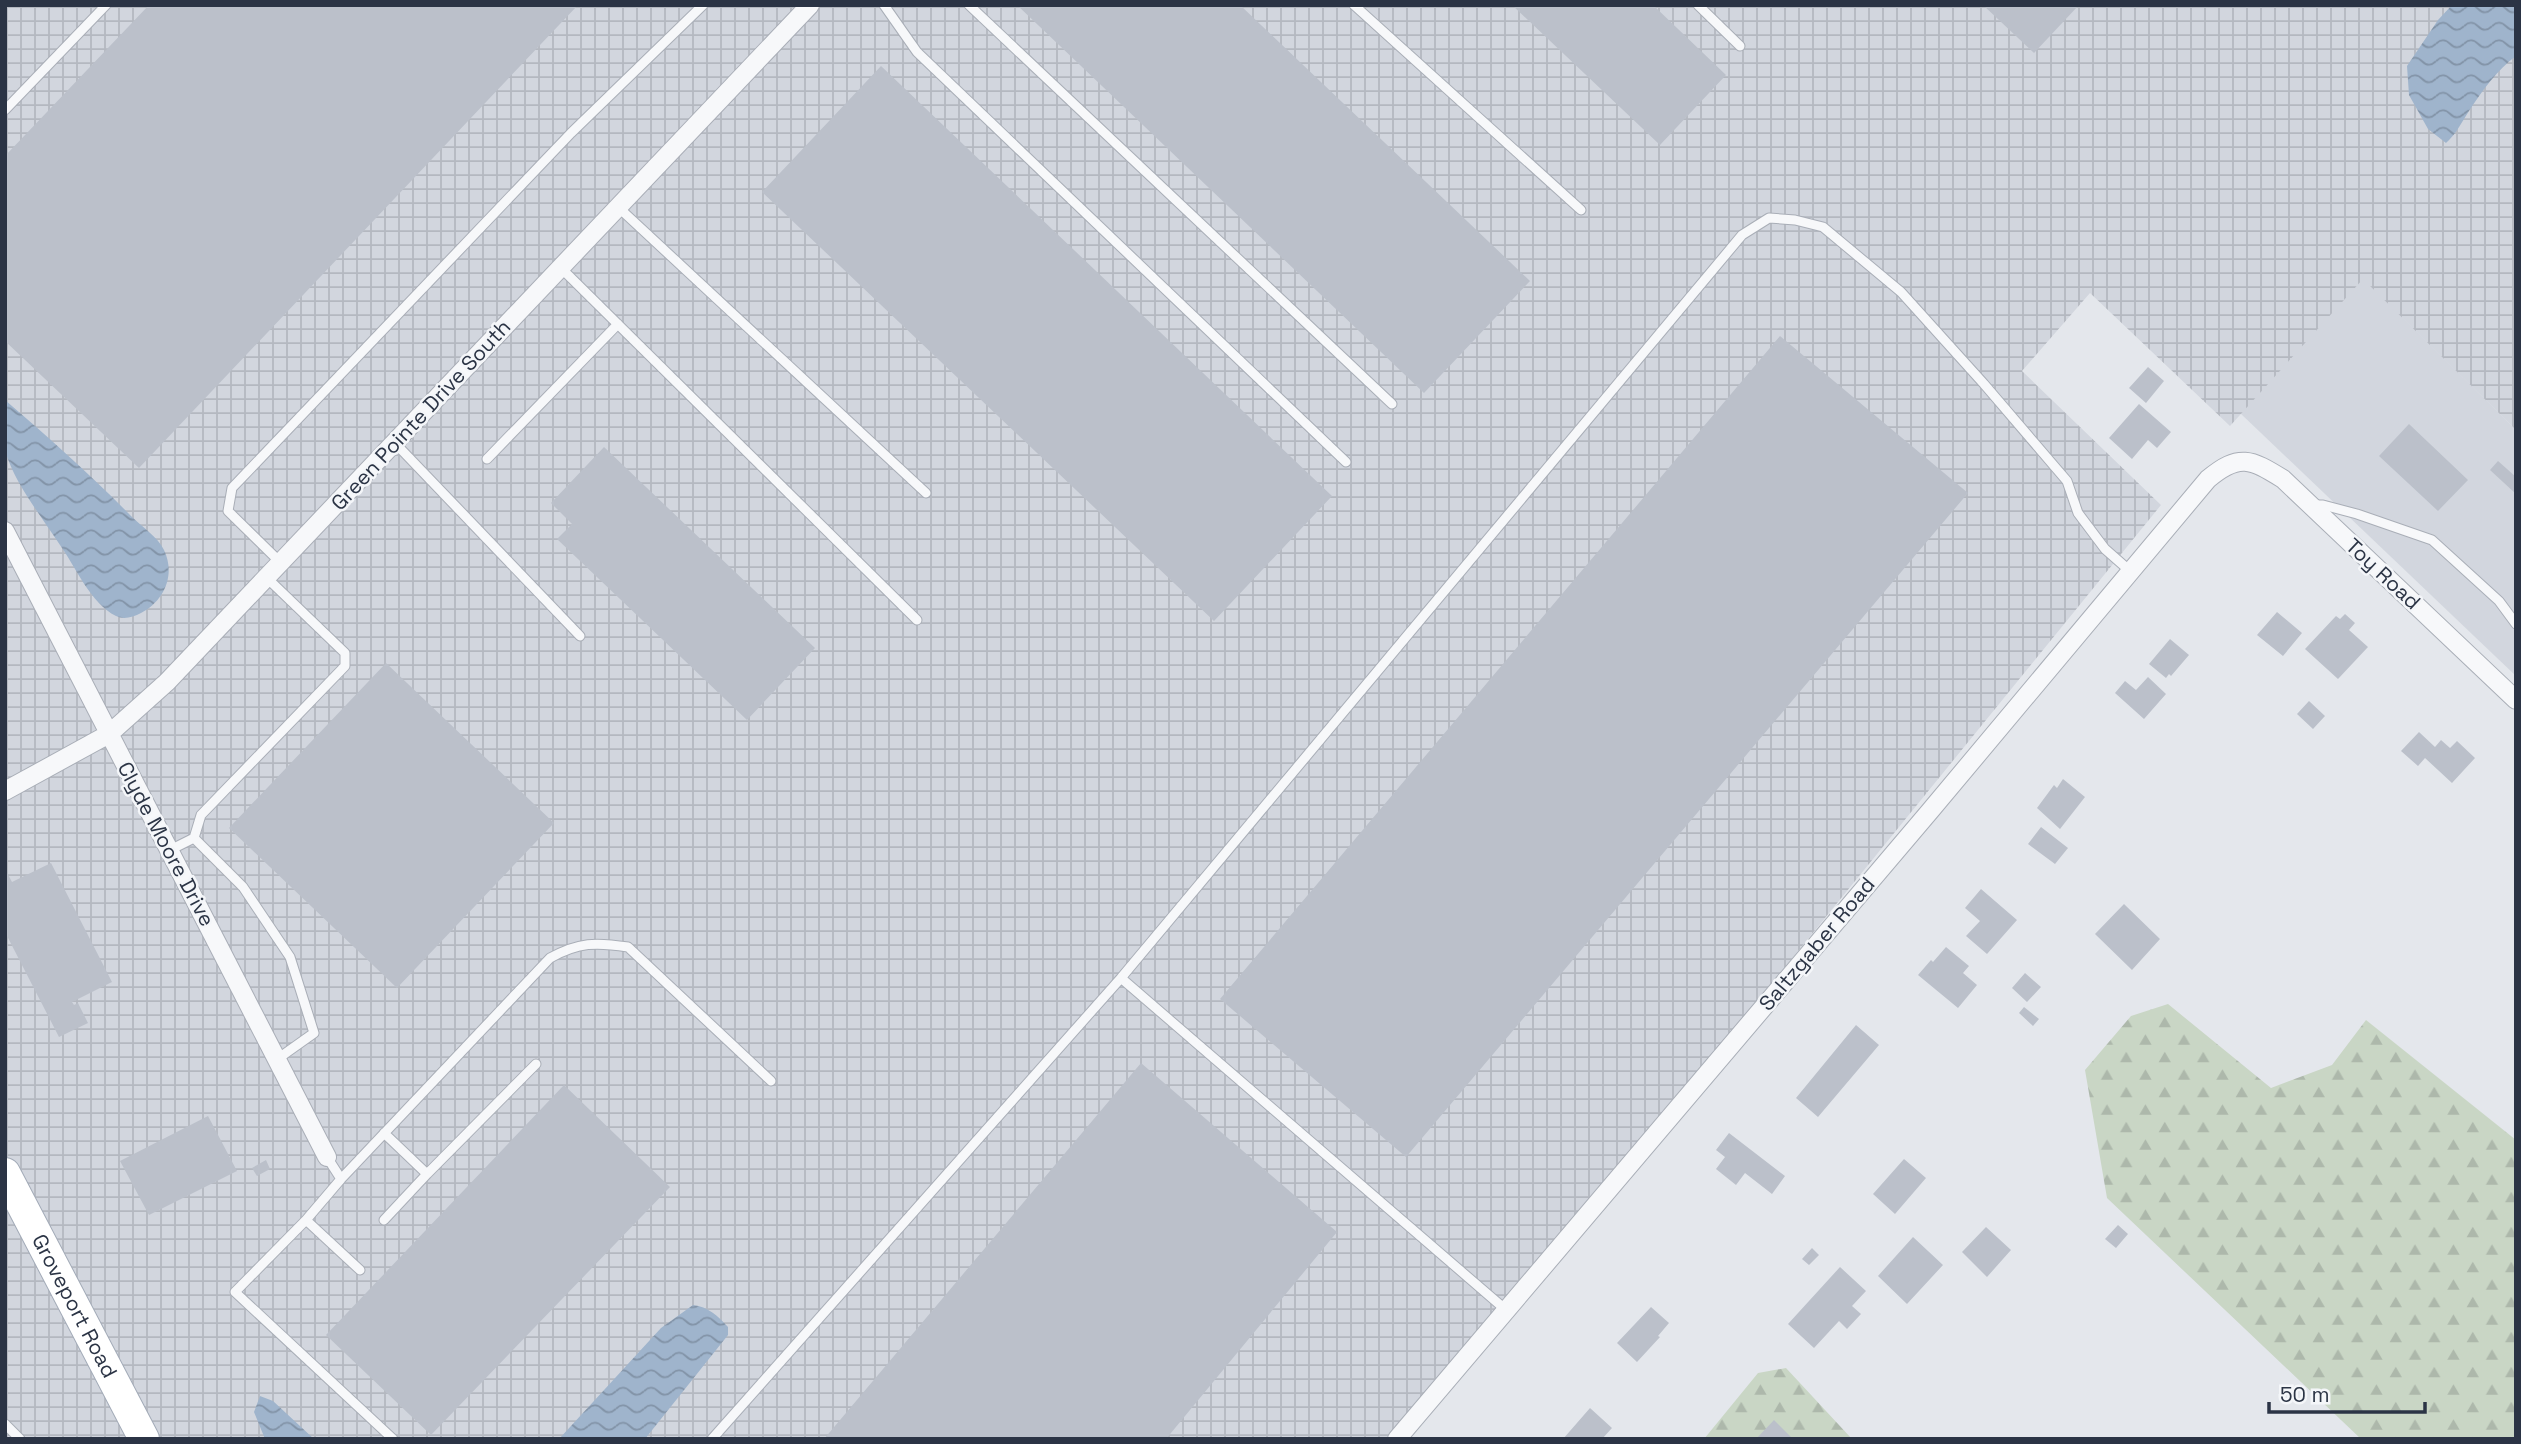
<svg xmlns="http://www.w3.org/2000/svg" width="2521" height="1444" font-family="'Space Grotesk',sans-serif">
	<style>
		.built { fill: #d2d6de }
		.industrial { fill: url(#industrial-grid) }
		.forest { fill: url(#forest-firs) }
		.water { fill: url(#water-waves) }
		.building { fill: #bbc0ca }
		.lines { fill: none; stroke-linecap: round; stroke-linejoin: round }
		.service-casing { stroke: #a9aeb7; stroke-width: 11 }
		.minor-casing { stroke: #a9aeb7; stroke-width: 20 }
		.primary-casing { stroke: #a3abb8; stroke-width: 32 }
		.service { stroke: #f7f8fa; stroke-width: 9 }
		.minor { stroke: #f7f8fa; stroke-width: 18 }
		.primary { stroke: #fff; stroke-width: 30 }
		.labels { text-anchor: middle; stroke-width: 5; stroke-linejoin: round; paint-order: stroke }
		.street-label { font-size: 21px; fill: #2b3445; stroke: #f4f6f9 }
	</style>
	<defs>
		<pattern id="industrial-grid" width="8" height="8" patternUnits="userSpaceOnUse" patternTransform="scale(1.75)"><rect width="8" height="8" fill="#d2d6de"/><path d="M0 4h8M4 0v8" fill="none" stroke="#b4b8c0"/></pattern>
		<pattern id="forest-firs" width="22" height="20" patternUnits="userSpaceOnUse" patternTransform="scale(1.75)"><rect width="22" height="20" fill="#c9d6c5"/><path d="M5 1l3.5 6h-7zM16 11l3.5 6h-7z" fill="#adb8ab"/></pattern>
		<pattern id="water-waves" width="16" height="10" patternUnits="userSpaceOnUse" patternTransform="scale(1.75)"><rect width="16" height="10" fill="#9fb4cc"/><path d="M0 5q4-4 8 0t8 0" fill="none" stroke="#8293a7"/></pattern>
	</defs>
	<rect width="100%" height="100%" fill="#e4e7ec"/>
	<path class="built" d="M2363 278 2516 430V676L2240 413Z"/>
	<path class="industrial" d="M5 5H2516V430L2363 279 2230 426 2090 293 2022 371 2161 505 1506 1310 1395 1439H5Z"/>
	<path class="forest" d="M2168 1004 2271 1088 2332 1065 2366 1020 2516 1140V1439H2361L2107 1198 2085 1070 2131 1016Z
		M1786 1368 1852 1439H1704L1758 1373Z"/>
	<path class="water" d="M2452 5H2516V56C2497 70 2482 91 2469 111 2461 123 2457 133 2446 143L2428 129 2409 95 2407 66 2438 20Z
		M5 400C48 437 91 475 131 516 141 526 158 537 164 550 176 575 164 601 141 613 133 617 124 620 116 616 91 604 75 566 60 545 43 519 14 482 6 453 1 438 5 416 5 400Z
		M693 1305C708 1307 717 1315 728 1327V1335L645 1439H559L661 1328Z
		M260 1396 273 1401 314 1439H265L254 1412Z"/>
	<path class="building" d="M149 5H578L139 468 5 341V156Z
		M1017 5H1240L1530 281 1424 393Z
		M1512 5H1653L1726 75 1660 145Z
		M1983 5H2079L2034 53Z
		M881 66 1332 496 1214 621 762 192Z
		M1780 336 1968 493 1406 1157 1220 999Z
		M2148 367 2164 381 2146 403 2129 388Z
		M2139 404 2171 432 2157 448 2148 440 2132 459 2109 438Z
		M2409 424 2468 480 2438 511 2379 456Z
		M604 447 815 648 747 720 557 539 572 524 551 503Z
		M2498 461 2516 477V494L2490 470Z
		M2277 612 2302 633 2283 656 2257 635Z
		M2345 614 2355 623 2349 630 2368 647 2338 679 2305 649 2336 616 2340 619Z
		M2170 639 2189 655 2171 676 2169 674 2166 678 2149 664Z
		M386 663 554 823 397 988 229 828Z
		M2148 677 2166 694 2144 719 2115 693 2125 681 2136 690Z
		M2309 701 2325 716 2313 729 2297 714Z
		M2419 732 2435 747 2441 740 2450 748 2457 741 2475 758 2452 783 2425 758 2418 766 2401 751Z
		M2063 779 2085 797 2060 829 2037 808 2054 785 2057 788Z
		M2041 827 2068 848 2055 864 2028 844Z
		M51 863 112 982 72 1002 74 1005 78 1003 88 1023 59 1037 5 932V869L12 882Z
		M1981 889 2017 920 1987 954 1966 936 1980 921 1965 908Z
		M2124 904 2160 939 2132 970 2095 934Z
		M1946 947 1969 966 1963 973 1977 985 1958 1008 1918 975 1931 960 1933 962Z
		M2025 973 2041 987 2027 1002 2012 988Z
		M2024 1007 2039 1019 2033 1026 2019 1013Z
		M1856 1025 1879 1045 1818 1117 1796 1098Z
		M1141 1063 1337 1232 1166 1439H824Z
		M564 1085 670 1187 431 1435 326 1335Z
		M208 1116 237 1171 149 1215 120 1161Z
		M1729 1133 1785 1176 1772 1194 1745 1173 1736 1185 1716 1169 1725 1157 1716 1150Z
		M1904 1159 1926 1178 1895 1214 1873 1194Z
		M266 1160 270 1169 257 1176 252 1168Z
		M2118 1225 2128 1234 2116 1248 2105 1239Z
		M1986 1227 2011 1250 1987 1277 1962 1252Z
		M1913 1237 1943 1265 1907 1304 1878 1276Z
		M1812 1248 1819 1255 1809 1265 1802 1259Z
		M1840 1267 1866 1291 1852 1306 1861 1314 1847 1329 1839 1321 1814 1348 1788 1324Z
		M1651 1307 1669 1323 1658 1336 1660 1337 1637 1362 1617 1343Z
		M1590 1408 1612 1428 1602 1439H1563Z
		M1774 1420 1791 1437 1756 1439Z"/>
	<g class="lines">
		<defs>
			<path id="service" d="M884 5 917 52 1346 462
				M969 5 1392 404
				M1354 5 1581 210
				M1698 5 1740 46
				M5 110 106 5
				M618 207 926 493
				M561 268 917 620
				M395 443 580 636
				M487 459 618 324
				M2312 505H2323L2357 514 2432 540 2499 601 2516 624
				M281 563 228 511 232 488 571 133 703 5
				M267 578 345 653V666L201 815 194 838 243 887 290 957 314 1033 276 1060
				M170 850 194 838
				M327 1157 341 1179 306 1220 235 1292 393 1439
				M427 1174 536 1064
				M341 1179 550 958C579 942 596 942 628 947L771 1081
				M306 1220 360 1270
				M384 1220 427 1174 384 1133
				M1506 1310 1121 978 1742 235 1769 218 1795 220 1823 227 1901 292 1984 384 2067 481 2078 513 2105 549 2130 571
				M5 1424 20 1439
				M712 1439 1121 978"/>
			<path id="minor" d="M5 531 327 1157
				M5 791 109 734 167 682 810 5
				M1397 1439 1930 811 2208 479C2239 453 2251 459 2283 479L2516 700"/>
			<g id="primary">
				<path id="s1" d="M5 1173 144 1439"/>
			</g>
		</defs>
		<use href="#service" class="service-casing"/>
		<use href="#minor" class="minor-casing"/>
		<use href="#primary" class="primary-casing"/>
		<use href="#service" class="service"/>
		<use href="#minor" class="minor"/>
		<use href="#primary" class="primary"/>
	</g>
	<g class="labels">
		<g class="street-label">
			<text transform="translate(421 415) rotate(-47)" y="7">Green Pointe Drive South</text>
			<text transform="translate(2383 574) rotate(43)" y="7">Toy Road</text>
			<text transform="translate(166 844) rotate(62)" y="7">Clyde Moore Drive</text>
			<text transform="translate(1817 944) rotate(-50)" y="7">Saltzgaber Road</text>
			<text dy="7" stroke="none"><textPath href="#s1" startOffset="150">Groveport Road</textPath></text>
		</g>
	</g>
	<rect width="2521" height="1444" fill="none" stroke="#2b3445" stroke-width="14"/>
	<path d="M2269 1402v10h156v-10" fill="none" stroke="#2b3445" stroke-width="3.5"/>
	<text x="2280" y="1402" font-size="21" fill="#2b3445" stroke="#f4f6f9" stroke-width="5" paint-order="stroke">50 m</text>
</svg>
